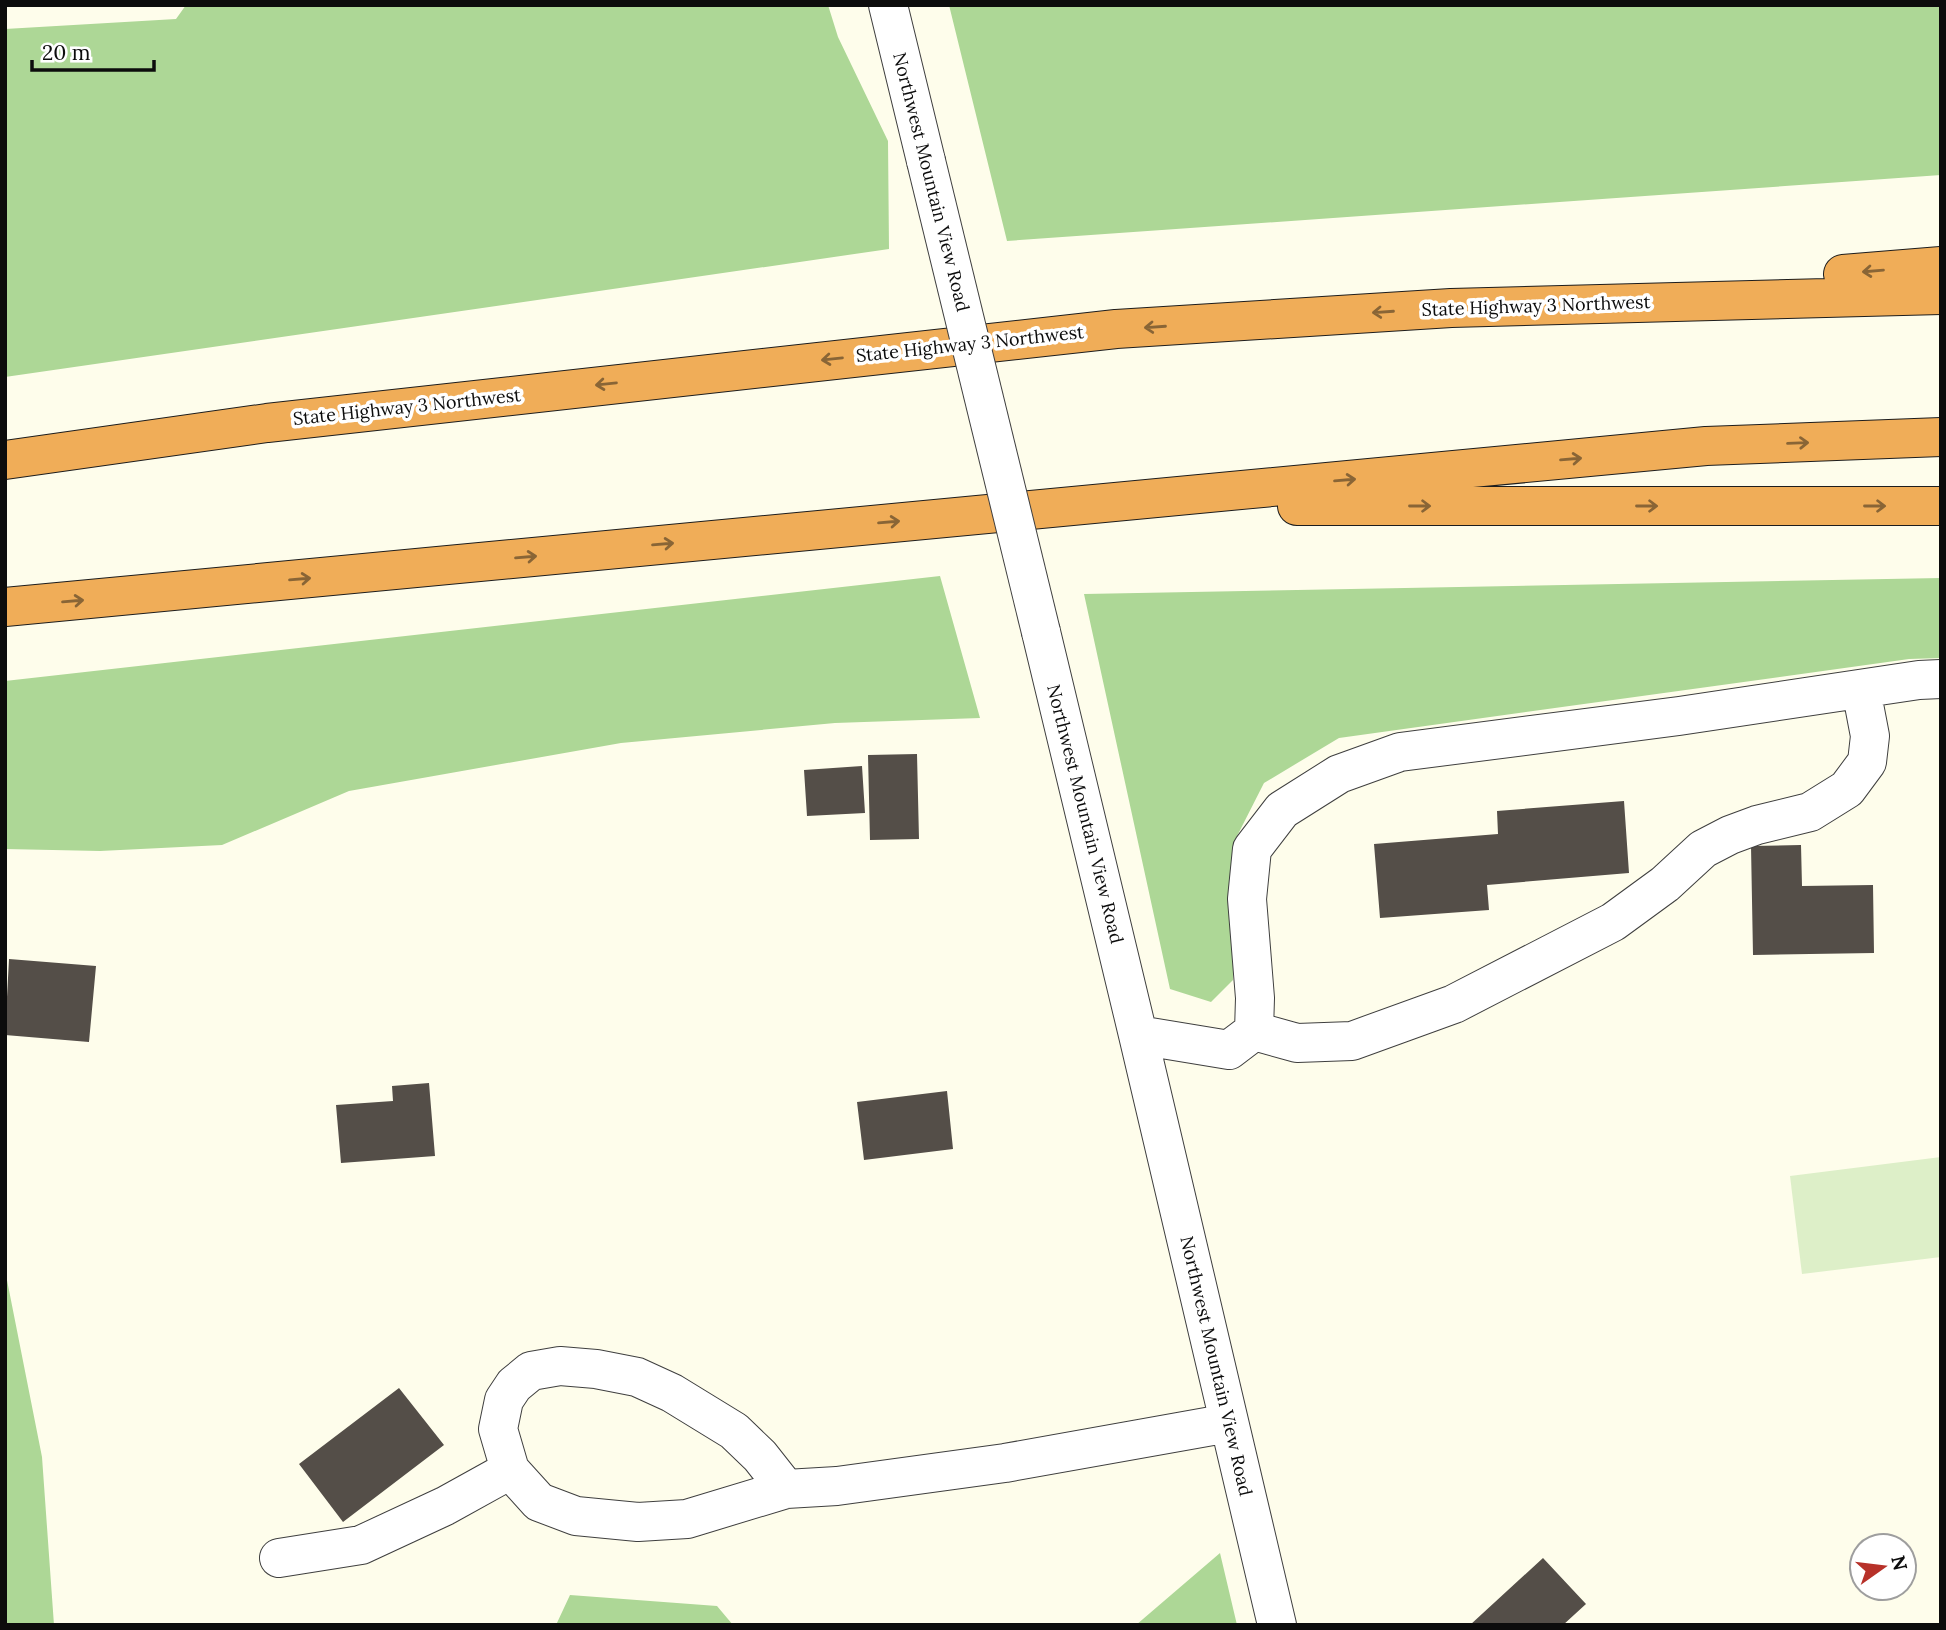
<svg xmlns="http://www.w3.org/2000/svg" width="1946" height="1630" font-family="Lora,serif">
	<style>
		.forest { fill: #add796 }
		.pitch { fill: #ddefc8 }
		.building { fill: #544e48 }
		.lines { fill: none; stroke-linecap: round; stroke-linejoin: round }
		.minor-casing { stroke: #3f3f3f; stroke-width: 40 }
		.highway-casing { stroke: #1d1d1d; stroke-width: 40 }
		.minor { stroke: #fff; stroke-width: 38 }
		.highway { stroke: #f0ad58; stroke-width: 38 }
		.minor-bridge-casing { stroke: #3f3f3f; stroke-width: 40; stroke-linecap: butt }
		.minor-bridge { stroke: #fff; stroke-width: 38 }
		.oneway { stroke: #896536 }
		.labels { text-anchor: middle; stroke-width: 7; stroke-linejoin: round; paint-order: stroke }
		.street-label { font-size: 18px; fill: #0c0c0c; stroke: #fff }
	</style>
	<rect width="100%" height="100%" fill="#fefdeb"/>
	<path class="forest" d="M186 5H828L838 37 888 141 889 249 5 377V29L176 19Z
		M949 5H1941V175L1007 241Z
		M940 576 980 718 835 723 621 743 349 791 222 845 100 851 5 849V681Z
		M1941 578V658L1909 659 1339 738 1264 783 1234 842 1233 980 1211 1002 1170 989 1084 594Z
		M5 1270 42 1457 54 1625H5Z
		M1220 1553 1237 1625H1136Z
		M570 1595 717 1606 733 1625H556Z"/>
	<path class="pitch" d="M1941 1157V1257L1802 1274 1790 1176Z"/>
	<path class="building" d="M917 754 919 839 870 840 868 755Z
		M862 766 865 813 807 816 804 770Z
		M1624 801 1629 873 1487 885 1489 910 1380 918 1374 844 1498 834 1497 811Z
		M1801 845 1802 886 1873 885 1874 953 1753 955 1751 846Z
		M9 959 96 966 89 1042 5 1035Z
		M429 1083 435 1156 341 1163 336 1105 393 1101 392 1086Z
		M947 1091 953 1149 864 1160 857 1102Z
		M399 1388 444 1445 343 1522 299 1464Z
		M1543 1558 1586 1604 1563 1625H1470Z"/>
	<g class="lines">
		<defs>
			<path id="minor" d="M888 5 926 161
				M1041 632 1138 1035 1277 1625
				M1254 1031 1297 1043 1352 1041 1454 1004 1613 922 1665 884 1703 849 1730 835 1757 825 1810 812 1847 789 1867 762 1870 736 1861 689
				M1138 1035 1229 1050 1254 1031 1255 998 1247 899 1252 849 1282 810 1339 774 1400 752 1679 716 1919 680 1941 679
				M786 1489 760 1456 734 1431 672 1393 637 1377 596 1369 560 1366 531 1371 514 1385 504 1400 498 1429 510 1470 539 1502 576 1516 638 1522 687 1519 786 1489 837 1486 1005 1463 1229 1423
				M279 1558 361 1545 445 1506 510 1470"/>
			<path id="highway" d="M1843 274 1941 266
				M5 460 267 423 1116 329 1451 308 1941 295
				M1297 506H1941
				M5 607 1706 446 1941 437"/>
		</defs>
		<use href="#minor" class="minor-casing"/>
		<use href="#highway" class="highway-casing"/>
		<use href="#minor" class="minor"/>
		<use href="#highway" class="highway"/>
		<defs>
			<path id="minor-bridge" d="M926 161 1041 632"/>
		</defs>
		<use href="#minor-bridge" class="minor-bridge-casing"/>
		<use href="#minor-bridge" class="minor-bridge"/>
	</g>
	<defs><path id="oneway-shaft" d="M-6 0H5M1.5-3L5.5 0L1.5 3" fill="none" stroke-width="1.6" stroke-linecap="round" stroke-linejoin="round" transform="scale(1.75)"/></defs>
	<g class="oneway">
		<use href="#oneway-shaft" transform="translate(1873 271) rotate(175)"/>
		<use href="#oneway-shaft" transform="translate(1383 312) rotate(176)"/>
		<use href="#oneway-shaft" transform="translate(1155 327) rotate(176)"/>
		<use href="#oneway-shaft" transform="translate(832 359) rotate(174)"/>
		<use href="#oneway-shaft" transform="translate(606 384) rotate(174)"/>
		<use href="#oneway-shaft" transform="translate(1798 443) rotate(-2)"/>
		<use href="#oneway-shaft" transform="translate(1571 459) rotate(-5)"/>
		<use href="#oneway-shaft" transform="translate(1345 480) rotate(-5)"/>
		<use href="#oneway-shaft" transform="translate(1420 506)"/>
		<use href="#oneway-shaft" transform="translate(1647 506)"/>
		<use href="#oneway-shaft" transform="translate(1875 506)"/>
		<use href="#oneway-shaft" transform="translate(889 522) rotate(-5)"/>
		<use href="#oneway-shaft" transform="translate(663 544) rotate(-5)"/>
		<use href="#oneway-shaft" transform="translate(526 557) rotate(-5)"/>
		<use href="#oneway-shaft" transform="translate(300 579) rotate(-5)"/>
		<use href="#oneway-shaft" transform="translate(73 601) rotate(-5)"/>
	</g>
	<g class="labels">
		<g class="street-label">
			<text transform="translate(931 182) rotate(76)" y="6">Northwest Mountain View Road</text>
			<text transform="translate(1536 306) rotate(-2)" y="6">State Highway 3 Northwest</text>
			<text transform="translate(970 344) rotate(-6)" y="6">State Highway 3 Northwest</text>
			<text transform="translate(407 407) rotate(-6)" y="6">State Highway 3 Northwest</text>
			<text transform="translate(1085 814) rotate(76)" y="6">Northwest Mountain View Road</text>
			<text transform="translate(1216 1366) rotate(77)" y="6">Northwest Mountain View Road</text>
		</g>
	</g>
	<rect width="1946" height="1630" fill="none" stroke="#0c0c0c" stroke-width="14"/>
	<g transform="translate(1883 1567) rotate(76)"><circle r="33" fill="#ffffff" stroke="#9e9e9e" stroke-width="2"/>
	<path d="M0-5L12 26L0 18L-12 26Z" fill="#b73129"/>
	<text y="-10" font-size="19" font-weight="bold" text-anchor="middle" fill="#0c0c0c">N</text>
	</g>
	<path d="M32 60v10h122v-10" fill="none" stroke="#0c0c0c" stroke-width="3.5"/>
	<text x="42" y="60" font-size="21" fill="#0c0c0c" stroke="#ffffff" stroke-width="5" paint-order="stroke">20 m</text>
</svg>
